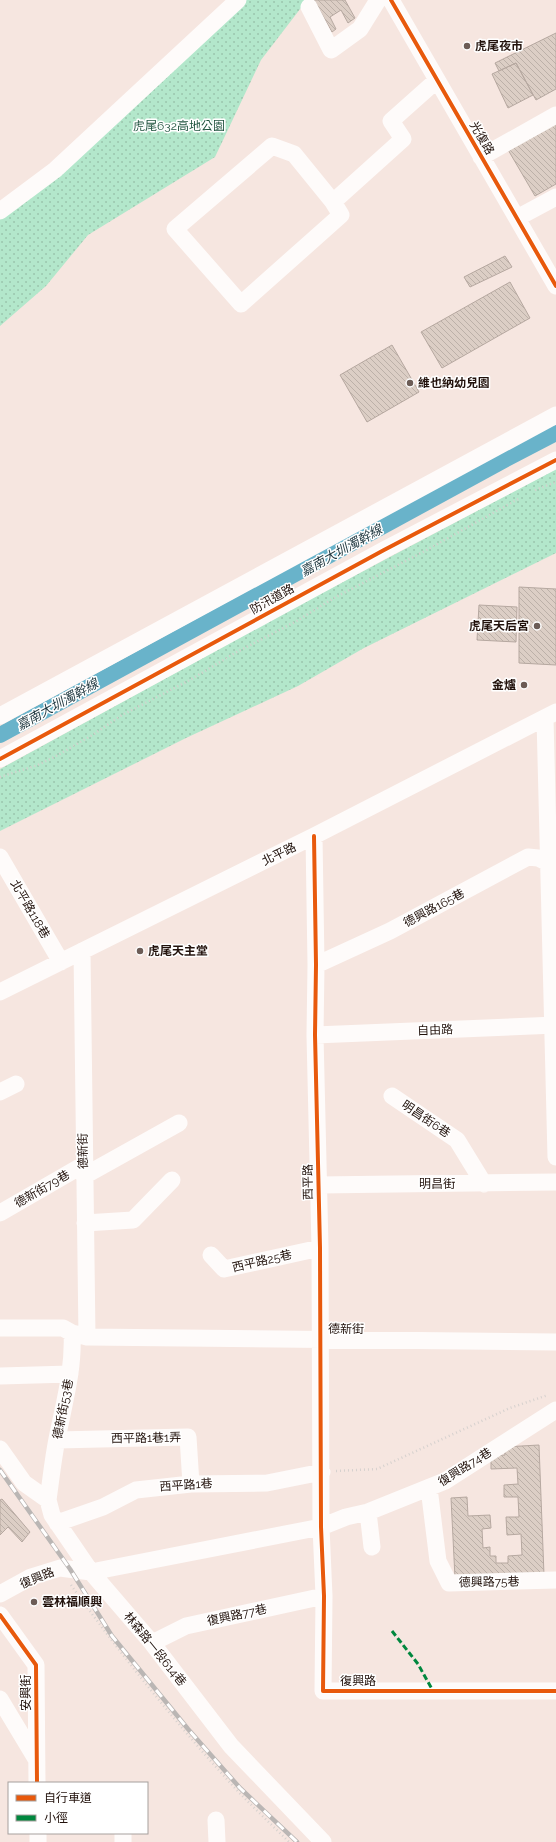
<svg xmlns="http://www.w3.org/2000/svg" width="556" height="1842" font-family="Raleway,'Noto Sans TC',sans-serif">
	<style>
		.grass { fill: url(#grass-dots) }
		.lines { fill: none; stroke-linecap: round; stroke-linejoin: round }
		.canal { stroke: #69b3ca; stroke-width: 16 }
		.building { fill: url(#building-back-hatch); stroke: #b6a8a0 }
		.path { stroke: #d6d1ce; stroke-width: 2.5; stroke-dasharray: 1 3; stroke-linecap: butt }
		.minor { stroke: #fefbfa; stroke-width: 17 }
		.rail-casing { stroke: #bab6b4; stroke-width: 4.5 }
		.rail { stroke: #fff; stroke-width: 3; stroke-dasharray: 9; stroke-linecap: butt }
		.quiet { stroke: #00873e; stroke-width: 3; stroke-dasharray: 6 3; stroke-linecap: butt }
		.cycleway-casing { stroke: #fff; stroke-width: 6 }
		.cycleway { stroke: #e8590c; stroke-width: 4 }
		.poi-dot { fill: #6c5c56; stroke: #fff; stroke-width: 1.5 }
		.labels { text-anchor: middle; stroke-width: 3; stroke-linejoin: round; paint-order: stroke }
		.poi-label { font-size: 12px; font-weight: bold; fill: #21110b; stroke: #fff; text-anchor: start }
		.park-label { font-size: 12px; fill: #1f533e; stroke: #fff }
		.street-label { font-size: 12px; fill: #21110b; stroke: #fff }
		.water-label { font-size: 13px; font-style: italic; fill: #1f373f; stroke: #fff }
	</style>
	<defs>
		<pattern id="grass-dots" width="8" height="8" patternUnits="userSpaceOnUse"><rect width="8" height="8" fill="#b3e7cb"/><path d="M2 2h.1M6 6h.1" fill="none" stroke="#9ac5ad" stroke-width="1.8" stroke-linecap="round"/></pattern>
		<pattern id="building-back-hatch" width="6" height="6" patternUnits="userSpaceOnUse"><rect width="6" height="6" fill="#dccec5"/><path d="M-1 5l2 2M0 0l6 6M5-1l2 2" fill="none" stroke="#bcb0a8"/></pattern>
	</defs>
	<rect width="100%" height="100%" fill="#f6e6e0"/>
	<path class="grass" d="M245 0H307L261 60 215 157 88 235 46 286 0 326V219Z
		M556 469V553L364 648 298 686 186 738 0 831V769L303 603Z"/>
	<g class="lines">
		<path class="canal" d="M0 735 508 458 556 433"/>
	</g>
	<path class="building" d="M314 0H345L355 18 348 23 341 10 330 17 336 29 332 32Z
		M556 33V89L536 100 516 63 499 71 495 63Z
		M516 63 533 95 508 108 492 74Z
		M556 124V184L535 196 507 148Z
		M505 256 512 267 470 287 464 277Z
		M510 282 530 318 442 368 421 332Z
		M392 345 419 392 367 422 340 375Z
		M519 587 556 589V665L519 663Z
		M479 605 517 607 516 642 477 640Z
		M539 1445 544 1575 455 1578 451 1498 467 1497 468 1516 490 1515 491 1528 482 1529 483 1548 490 1547V1556H496V1563H508V1556L522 1555 521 1534 507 1535 506 1517H519L518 1497H504V1485L518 1484 517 1468 491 1469V1456L505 1455 504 1447Z
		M2 1499 30 1532 22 1542 8 1527 0 1535V1500Z"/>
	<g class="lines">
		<path class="path" d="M535 490 556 482
			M0 777 38 765 58 755 94 734 122 715 190 680 235 653 295 622 334 598 423 552 520 498
			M336 1471 377 1469 510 1408 548 1395
			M71 1585C119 1652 170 1716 225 1777 245 1800 268 1821 289 1842"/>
		<path class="minor" d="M391 0 556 286
			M309 7 331 50 360 29 378 0
			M481 157 556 115
			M333 202 294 154 272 146 175 229 241 304 341 215 333 202 403 139 391 121 437 80
			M0 211 55 170 238 0
			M517 218 556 197
			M0 716 556 415
			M545 718 556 1157
			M0 759 384 550 556 460
			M314 836 316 965 315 1035 320 1248 321 1527 324 1596 323 1691H556
			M0 857 61 962
			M82 951 87 1337
			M316 965 390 931 528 857 538 858 556 867
			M0 992 314 836 556 712
			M315 1035 556 1025
			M0 1092 16 1084
			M392 1096 457 1140 484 1184
			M84 1176 179 1123
			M319 1185 556 1182
			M0 1213 83 1165
			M85 1223 133 1220 172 1180
			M211 1255 224 1269 320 1248
			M0 1328H63L72 1333
			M0 1376 70 1374
			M57 1440 188 1437 191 1484
			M0 1449 24 1483 48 1500 52 1515 91 1572 152 1643 231 1746 323 1842
			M429 1488 438 1561 449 1583 556 1580
			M48 1500C51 1479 53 1459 57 1439 64 1403 74 1369 72 1333L87 1337 556 1342
			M368 1512 372 1547
			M57 1523 103 1507 136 1490 191 1484 267 1483 322 1472
			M0 1594 31 1577 60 1568 91 1572 321 1527 346 1517 368 1512 445 1481 556 1410
			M0 1615 36 1665 37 1783
			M152 1643 186 1626 324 1596
			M0 1699 36 1759
			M216 1820 217 1842
			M38 1833V1842
			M123 1842V1833"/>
		<defs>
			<path id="rail" d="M0 1470 70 1569 112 1636 188 1729 240 1788 297 1842"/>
		</defs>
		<use href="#rail" class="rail-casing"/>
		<use href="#rail" class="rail"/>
		<path class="quiet" d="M392 1631 418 1664 433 1691"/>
		<defs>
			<path id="cycleway" d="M391 0 556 286
				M0 759 384 550 556 460
				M314 836 316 965 315 1035 320 1248 321 1527 324 1596 323 1691H556
				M0 1615 36 1665 37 1783"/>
		</defs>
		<use href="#cycleway" class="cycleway-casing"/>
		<use href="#cycleway" class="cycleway"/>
	</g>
	<g class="poi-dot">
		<circle cx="467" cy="46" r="4"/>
		<circle cx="410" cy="383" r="4"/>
		<circle cx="537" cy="626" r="4"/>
		<circle cx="524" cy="685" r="4"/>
		<circle cx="140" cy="951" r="4"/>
		<circle cx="34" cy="1602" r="4"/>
	</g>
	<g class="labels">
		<g class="poi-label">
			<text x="475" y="50">虎尾夜市</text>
			<text x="418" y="387">維也納幼兒園</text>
			<text x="529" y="630" text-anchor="end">虎尾天后宮</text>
			<text x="516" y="689" text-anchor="end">金爐</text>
			<text x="148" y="955">虎尾天主堂</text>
			<text x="42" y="1606">雲林福順興</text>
		</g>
		<g class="park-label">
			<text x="179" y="130">虎尾632高地公園</text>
		</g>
		<g class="street-label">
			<text transform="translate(482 138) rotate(60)" y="4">光復路</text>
			<text transform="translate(272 599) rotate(-29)" y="4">防汛道路</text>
			<text transform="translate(279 854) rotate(-26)" y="4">北平路</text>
			<text transform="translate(434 908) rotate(-28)" y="4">德興路165巷</text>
			<text transform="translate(30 909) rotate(60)" y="4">北平路118巷</text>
			<text transform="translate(435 1030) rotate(-2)" y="4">自由路</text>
			<text transform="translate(426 1119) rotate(34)" y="4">明昌街6巷</text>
			<text transform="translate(83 1151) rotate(-91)" y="4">德新街</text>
			<text transform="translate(308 1182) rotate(-91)" y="4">西平路</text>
			<text x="437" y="1188">明昌街</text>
			<text transform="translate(42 1189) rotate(-30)" y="4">德新街79巷</text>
			<text transform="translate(262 1261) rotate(-13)" y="4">西平路25巷</text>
			<text transform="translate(346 1329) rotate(1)" y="4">德新街</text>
			<text transform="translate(63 1409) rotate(-79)" y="4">德新街53巷</text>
			<text transform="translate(146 1438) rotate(-1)" y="4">西平路1巷1弄</text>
			<text transform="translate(465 1467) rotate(-32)" y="4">復興路74巷</text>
			<text transform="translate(186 1485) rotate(-4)" y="4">西平路1巷</text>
			<text transform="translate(37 1578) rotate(-22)" y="4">復興路</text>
			<text transform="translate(489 1582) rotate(-1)" y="4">德興路75巷</text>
			<text transform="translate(237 1615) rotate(-12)" y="4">復興路77巷</text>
			<text transform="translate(155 1649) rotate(51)" y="4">林森路一段614巷</text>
			<text x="358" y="1685">復興路</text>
			<text transform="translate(26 1693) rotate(-90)" y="4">安興街</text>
		</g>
		<g class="water-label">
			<text transform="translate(341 550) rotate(-29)" y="5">嘉南大圳濁幹線</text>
			<text transform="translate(57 704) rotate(-29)" y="5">嘉南大圳濁幹線</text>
		</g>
	</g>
	<rect x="8" y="1782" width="140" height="52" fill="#ffffff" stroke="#a6a09d"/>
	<rect x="16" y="1795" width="20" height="6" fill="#e8590c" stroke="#a6a09d"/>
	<text x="44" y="1802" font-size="12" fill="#21110b">自行車道</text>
	<rect x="16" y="1815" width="20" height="6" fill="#00873e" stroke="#a6a09d"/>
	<text x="44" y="1822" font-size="12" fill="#21110b">小徑</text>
</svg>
